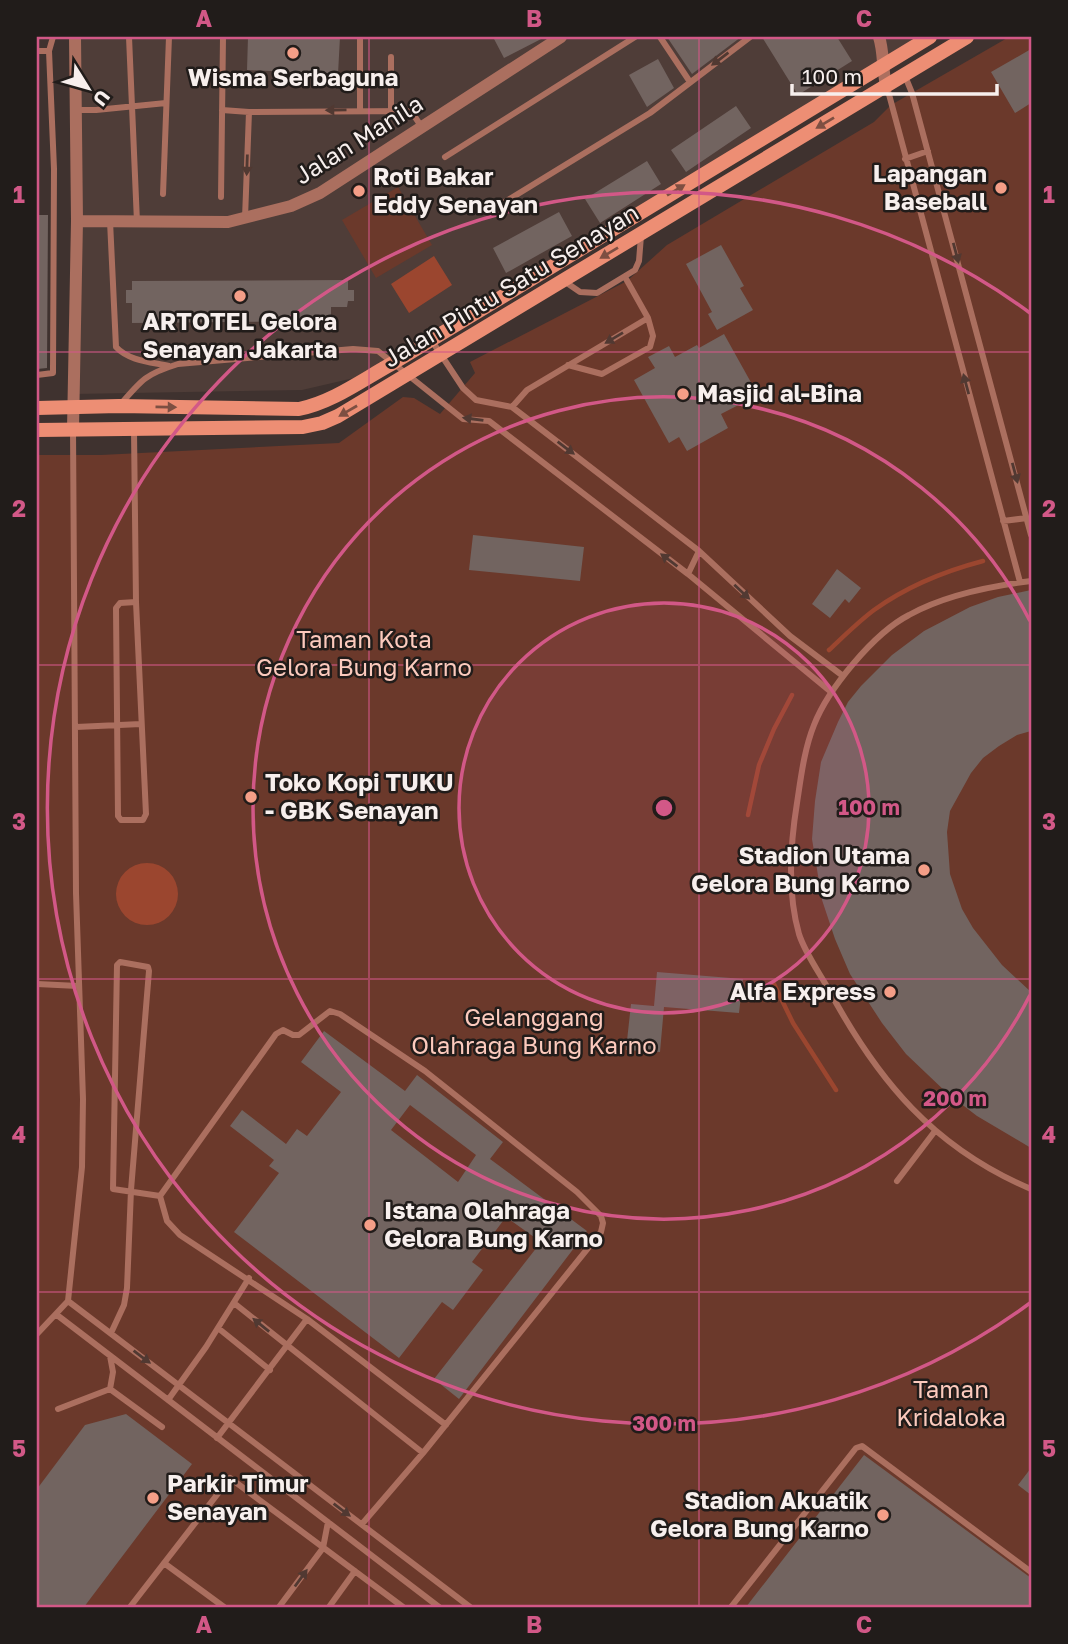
<svg xmlns="http://www.w3.org/2000/svg" width="1068" height="1644" font-family="'Golos Text',sans-serif">
	<style>
		.built { fill: #4f3d38 }
		.green { fill: #6b392b }
		.water { fill: #9b462f }
		.lines { fill: none; stroke-linecap: round; stroke-linejoin: round }
		.stream { stroke: #9b462f; stroke-width: 4.5 }
		.building { fill: #726460; fill-rule: evenodd }
		.service { stroke: #ab6f5f; stroke-width: 6 }
		.minor { stroke: #ab6f5f; stroke-width: 12 }
		.secondary { stroke: #ed8e74; stroke-width: 14 }
		.oneway { fill: #513932 }
		.oneway2 { fill: #7d4f42 }
		.grid { fill: none; stroke: #d25887; stroke-width: 2; stroke-opacity: 0.55 }
		.ring { fill: none; stroke: #d25887; stroke-width: 3.5 }
		.poi-dot { fill: #f49e87; stroke: #211c1a; stroke-width: 2.5 }
		.labels { text-anchor: middle; stroke-width: 5; stroke-linejoin: round; paint-order: stroke }
		.poi-label { font-size: 24px; font-weight: bold; fill: #f7efed; stroke: #211c1a; text-anchor: start }
		.street-label { font-size: 24px; fill: #f7efed; stroke: #211c1a }
		.park-label { font-size: 24px; fill: #fccabd; stroke: #211c1a }
		.centre { fill: #d25887; stroke: #211c1a; stroke-width: 3.5 }
		.ring-label { font-size: 21px; text-anchor: middle; font-weight: bold; fill: #d25887; stroke: #211c1a; stroke-width: 5; stroke-linejoin: round; paint-order: stroke }
		.neatline { fill: none; stroke: #d25887; stroke-width: 2.5 }
		.grid-label { font-size: 23px; text-anchor: middle; font-weight: bold; fill: #d25887 }
	</style>
	<rect width="100%" height="100%" fill="#3f322f"/>
	<path class="built" d="M73 37H919L354 378 302 390 74 394Z"/>
	<path class="green" d="M1009 37H1031V1607H37V455H101L339 443 403 397 414 398 440 414 475 373 470 362 627 281 667 245 874 122 891 105Z
		M398 187 432 245 376 278 342 220Z"/>
	<path class="water" d="M434 256 452 285 409 313 391 284Z
		M116 894a31 31 0 1 1 62 0a31 31 0 1 1-62 0Z"/>
	<g class="lines">
		<path class="stream" d="M829 650C843 637 858 622 874 610 906 587 945 571 983 561
			M748 815 759 765 774 729 792 695
			M774 984 793 1023 836 1090"/>
	</g>
	<path class="building" d="M248 37H340L338 74 247 70Z
		M493 37H545L504 58Z
		M667 37H741L692 74Z
		M762 37H837L852 61 798 95Z
		M1031 49V103L1015 113 991 72Z
		M658 59 674 88 647 107 629 75Z
		M736 106 751 128 686 172 671 150Z
		M647 161 661 184 600 223 585 199Z
		M559 212 572 236 506 273 493 248Z
		M37 215H48L47 368 37 369Z
		M721 245 744 286 740 288 753 310 717 330 708 314 712 312 686 264Z
		M348 280V290H354V301H348L347 307H331V321L132 323V303H126V290H132V281Z
		M724 334 758 395 721 414 728 428 687 451 679 437 669 443 634 380 655 368 648 357 669 346 675 357 697 345 699 348Z
		M473 535 584 547 580 581 469 570Z
		M837 569 861 588 849 603 845 599 830 618 812 604Z
		M1031 590V731L1017 735 999 746 983 758 971 773 950 811 947 832 950 874 962 909 973 928 1002 965 1031 992V1148L977 1116 947 1093 906 1054 882 1023 850 974 835 939 822 900 812 839 815 801 821 762 838 722 848 702 861 686 892 655 924 631 970 607 998 597Z
		M657 972 743 979 739 1013 664 1007 660 1052 626 1050 631 1004 654 1006Z
		M324 1031 405 1091 417 1075 503 1142 490 1159 587 1231 459 1399 434 1379 541 1242 506 1217 472 1262 483 1270 453 1310 442 1302 399 1358 234 1232 279 1173 269 1166 274 1160 230 1126 242 1110 286 1144 297 1129 307 1136 341 1092 301 1062ZM410 1105 476 1155 458 1182 391 1130Z
		M126 1414 192 1464 84 1607H37V1489L85 1425Z
		M864 1455 1031 1578V1607H746Z
		M1031 1468V1495L1018 1485Z"/>
	<g class="lines">
		<path class="service" d="M129 37 137 222
			M360 37V110
			M660 37 690 82
			M37 51H49L53 37
			M391 57V111
			M905 76 912 93 1031 535
			M887 87 1020 582
			M74 110H96L166 103
			M222 110 249 112 411 111 421 126
			M445 157 635 37
			M905 159 928 151
			M163 194 169 37
			M221 197 223 37
			M503 203 650 113 750 37
			M245 218 249 112
			M110 221 116 347C129 361 151 362 169 366
			M564 281 580 292 597 293 635 270 639 261 641 236
			M432 341 463 388 476 400 512 407 572 453 699 551 790 636 843 676
			M568 365 602 374 650 347 653 336 648 318
			M37 375 53 373 54 169 49 51
			M120 405C142 379 146 374 178 364L353 349 378 351 463 419 489 421 688 574 831 692
			M512 407 527 390 648 318 625 277
			M134 430 136 602 146 814 143 820H121L118 816 116 608 120 603 136 602
			M1003 521 1027 518
			M688 574 699 551
			M1031 581C991 586 945 595 909 615 874 633 828 689 814 725 804 750 801 777 797 803 790 846 787 892 799 934 805 953 819 972 829 990 878 1081 934 1148 1031 1189
			M76 727 141 724
			M37 984 78 986
			M897 1181 935 1131
			M160 1196 276 1034 283 1030 293 1035H299L330 1011 340 1014 425 1071 577 1192 601 1216 603 1223 601 1232 423 1453 362 1524
			M68 1301 470 1607
			M234 1303 423 1453
			M57 1315 439 1607
			M218 1328 270 1370
			M111 1333 124 1305 127 1288 131 1190 149 971 148 967 120 962 117 965 113 1189 160 1196 167 1221 180 1235 307 1319 446 1425
			M37 1334 68 1301 82 1167 83 1099 76 893 73 429
			M110 1356 113 1372 110 1389
			M168 1400 206 1347 249 1278
			M58 1409 110 1389 162 1427
			M217 1438 307 1319
			M164 1563 224 1607
			M130 1607 230 1478 403 1607
			M279 1607 323 1548 328 1522
			M329 1607 355 1571
			M731 1607 856 1448 862 1446 1031 1572"/>
		<path class="minor" d="M879 37C884 52 882 68 886 85
			M77 221 228 222 291 206 320 193 561 37
			M73 429 77 221 75 37"/>
		<path class="secondary" d="M37 408 119 406 299 409C333 402 362 380 393 363L930 37
			M37 430 303 427 322 423 338 416 967 37"/>
	</g>
	<defs><path id="oneway-solid" d="M-6-.8H1V-3.2L6.5 0L1 3.2V.8H-6Z" transform="scale(1.75)"/></defs>
	<g class="oneway">
		<use href="#oneway-solid" transform="translate(720 59) rotate(143)"/>
		<use href="#oneway-solid" transform="translate(336 110) rotate(179)"/>
		<use href="#oneway-solid" transform="translate(247 165) rotate(92)"/>
		<use href="#oneway-solid" transform="translate(956 253) rotate(75)"/>
		<use href="#oneway-solid" transform="translate(614 338) rotate(149)"/>
		<use href="#oneway-solid" transform="translate(966 384) rotate(-105)"/>
		<use href="#oneway-solid" transform="translate(473 419) rotate(-172)"/>
		<use href="#oneway-solid" transform="translate(566 448) rotate(37)"/>
		<use href="#oneway-solid" transform="translate(1015 473) rotate(75)"/>
		<use href="#oneway-solid" transform="translate(669 560) rotate(-143)"/>
		<use href="#oneway-solid" transform="translate(742 592) rotate(43)"/>
		<use href="#oneway-solid" transform="translate(261 1325) rotate(-141)"/>
		<use href="#oneway-solid" transform="translate(142 1357) rotate(37)"/>
		<use href="#oneway-solid" transform="translate(342 1510) rotate(37)"/>
		<use href="#oneway-solid" transform="translate(301 1578) rotate(-54)"/>
	</g>
	<g class="oneway2">
		<use href="#oneway-solid" transform="translate(825 123) rotate(149)"/>
		<use href="#oneway-solid" transform="translate(676 190) rotate(-31)"/>
		<use href="#oneway-solid" transform="translate(609 253) rotate(149)"/>
		<use href="#oneway-solid" transform="translate(166 407) rotate(1)"/>
		<use href="#oneway-solid" transform="translate(348 411) rotate(150)"/>
	</g>
	<path class="grid" d="M369 37V1607M699 37V1607M37 352H1031M37 665H1031M37 979H1031M37 1292H1031"/>
	<circle cx="664" cy="808" r="205" fill="#d25887" fill-opacity=".12"/>
	<g class="ring">
		<circle cx="664" cy="808" r="205"/>
		<path d="M1030 995A411 411 0 1 1 1030 621"/>
		<path d="M1030 1303A616 616 0 1 1 1030 313"/>
	</g>
	<g class="poi-dot">
		<circle cx="293" cy="53" r="7"/>
		<circle cx="1001" cy="188" r="7"/>
		<circle cx="359" cy="191" r="7"/>
		<circle cx="240" cy="296" r="7"/>
		<circle cx="683" cy="394" r="7"/>
		<circle cx="251" cy="797" r="7"/>
		<circle cx="924" cy="870" r="7"/>
		<circle cx="890" cy="992" r="7"/>
		<circle cx="370" cy="1225" r="7"/>
		<circle cx="153" cy="1498" r="7"/>
		<circle cx="883" cy="1515" r="7"/>
	</g>
	<g class="labels">
		<g class="poi-label">
			<text x="293" y="86" text-anchor="middle">Wisma Serbaguna</text>
			<text x="987" y="182" text-anchor="end">Lapangan<tspan x="987" dy="28">Baseball</tspan></text>
			<text x="373" y="185">Roti Bakar<tspan x="373" dy="28">Eddy Senayan</tspan></text>
			<text x="240" y="330" text-anchor="middle">ARTOTEL Gelora<tspan x="240" dy="28">Senayan Jakarta</tspan></text>
			<text x="697" y="402">Masjid al-Bina</text>
			<text x="265" y="791">Toko Kopi TUKU<tspan x="265" dy="28">- GBK Senayan</tspan></text>
			<text x="910" y="864" text-anchor="end">Stadion Utama<tspan x="910" dy="28">Gelora Bung Karno</tspan></text>
			<text x="876" y="1000" text-anchor="end">Alfa Express</text>
			<text x="384" y="1219">Istana Olahraga<tspan x="384" dy="28">Gelora Bung Karno</tspan></text>
			<text x="167" y="1492">Parkir Timur<tspan x="167" dy="28">Senayan</tspan></text>
			<text x="869" y="1509" text-anchor="end">Stadion Akuatik<tspan x="869" dy="28">Gelora Bung Karno</tspan></text>
		</g>
		<g class="street-label">
			<text transform="translate(359 140) rotate(-32)" y="8">Jalan Manila</text>
			<text transform="translate(511 286) rotate(-31)" y="8">Jalan Pintu Satu Senayan</text>
		</g>
		<g class="park-label">
			<text x="364" y="648">Taman Kota<tspan x="364" dy="28">Gelora Bung Karno</tspan></text>
			<text x="534" y="1026">Gelanggang<tspan x="534" dy="28">Olahraga Bung Karno</tspan></text>
			<text x="951" y="1398">Taman<tspan x="951" dy="28">Kridaloka</tspan></text>
		</g>
	</g>
	<circle cx="664" cy="808" r="10" class="centre"/>
	<g class="ring-label">
		<text x="869" y="815">100 m</text>
		<text x="955" y="1106">200 m</text>
		<text x="664" y="1431">300 m</text>
	</g>
	<rect width="1068" height="1644" fill="none" stroke="#211c1a" stroke-width="77"/>
	<g transform="translate(88 88) rotate(127)" stroke="#211c1a" stroke-width="5" paint-order="stroke">
	<path d="M0-5L12 26L0 18L-12 26Z" fill="#f7efed"/>
	<text y="-10" font-size="19" font-weight="bold" text-anchor="middle" fill="#f7efed">U</text>
	</g>
	<path d="M792 84v10h205v-10" fill="none" stroke="#f7efed" stroke-width="3.5"/>
	<text x="802" y="84" font-size="21" fill="#f7efed" stroke="#211c1a" stroke-width="5" paint-order="stroke">100 m</text>
	<rect x="38" y="38" width="992" height="1568" class="neatline"/>
	<g class="grid-label">
		<text x="204" y="27">A</text>
		<text x="534" y="27">B</text>
		<text x="864" y="27">C</text>
		<text x="19" y="203">1</text>
		<text x="1049" y="203">1</text>
		<text x="19" y="517">2</text>
		<text x="1049" y="517">2</text>
		<text x="19" y="830">3</text>
		<text x="1049" y="830">3</text>
		<text x="19" y="1143">4</text>
		<text x="1049" y="1143">4</text>
		<text x="19" y="1457">5</text>
		<text x="1049" y="1457">5</text>
		<text x="204" y="1633">A</text>
		<text x="534" y="1633">B</text>
		<text x="864" y="1633">C</text>
	</g>
</svg>
